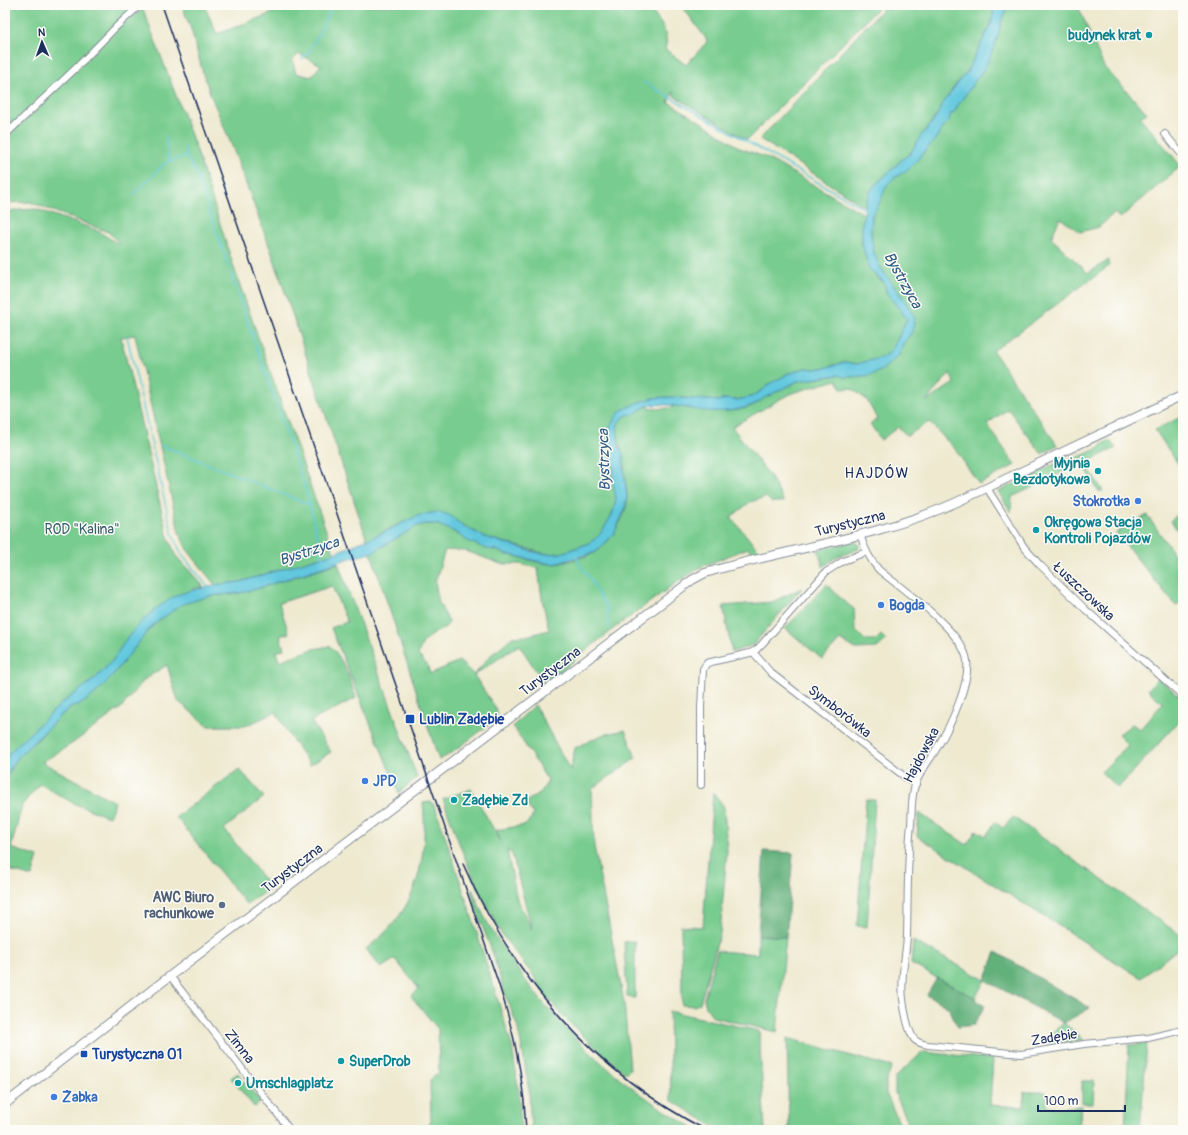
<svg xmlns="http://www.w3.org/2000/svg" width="1188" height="1135" font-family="Pangolin,sans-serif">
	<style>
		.green { fill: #78cc8f; stroke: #4a7e76; fill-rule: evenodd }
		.forest { fill: #62b07a; stroke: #3e706c }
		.water { fill: #61c7de; stroke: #3e7b9e }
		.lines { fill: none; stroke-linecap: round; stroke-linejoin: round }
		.stream { stroke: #61c7de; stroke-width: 1.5 }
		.minor-casing { stroke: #848c96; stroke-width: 8 }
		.major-casing { stroke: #848c96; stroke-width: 10 }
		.minor { stroke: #fff; stroke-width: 6 }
		.major { stroke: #fff; stroke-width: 8 }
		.rail { stroke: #1b2f5e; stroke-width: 1.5 }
		.culture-dot { fill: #0f9aa8; stroke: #fdfcf7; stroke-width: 1.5 }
		.shop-dot { fill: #3f7fe0; stroke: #fdfcf7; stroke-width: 1.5 }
		.transit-dot { fill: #1a4fb4; stroke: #fdfcf7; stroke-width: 1.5 }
		.service-dot { fill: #5c6f8a; stroke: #fdfcf7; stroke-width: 1.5 }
		.labels { text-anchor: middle; stroke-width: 3; stroke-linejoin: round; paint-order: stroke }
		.culture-label { font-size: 14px; font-weight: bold; fill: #0d838f; stroke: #fdfcf7; text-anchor: start }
		.shop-label { font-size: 14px; font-weight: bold; fill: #366cbe; stroke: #fdfcf7; text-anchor: start }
		.street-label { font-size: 14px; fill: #1b2f5e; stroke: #fdfcf7 }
		.park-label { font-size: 14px; fill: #375e6d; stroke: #fdfcf7 }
		.transit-label { font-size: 14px; font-weight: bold; fill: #164399; stroke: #fdfcf7; text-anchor: start }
		.service-label { font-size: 14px; font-weight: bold; fill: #4e5e75; stroke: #fdfcf7; text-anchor: end }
		.water-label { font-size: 15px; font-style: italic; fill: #305d84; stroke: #fdfcf7 }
		.neighbourhood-label { font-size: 15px; letter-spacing: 1px; fill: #1b2f5e; stroke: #fdfcf7 }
	</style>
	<rect width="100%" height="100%" fill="#fdfcf7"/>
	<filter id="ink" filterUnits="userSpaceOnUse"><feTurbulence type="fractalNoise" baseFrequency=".025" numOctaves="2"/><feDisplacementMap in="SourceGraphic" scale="8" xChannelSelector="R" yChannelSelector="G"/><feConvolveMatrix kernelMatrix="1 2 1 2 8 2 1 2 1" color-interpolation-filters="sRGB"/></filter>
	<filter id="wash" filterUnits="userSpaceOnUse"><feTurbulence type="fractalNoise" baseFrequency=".012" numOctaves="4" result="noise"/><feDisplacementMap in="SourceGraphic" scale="16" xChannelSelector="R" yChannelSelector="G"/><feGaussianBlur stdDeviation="0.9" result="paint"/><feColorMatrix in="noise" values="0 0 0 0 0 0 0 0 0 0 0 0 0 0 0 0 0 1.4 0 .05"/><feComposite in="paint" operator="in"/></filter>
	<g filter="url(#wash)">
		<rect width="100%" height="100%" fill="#eee9cf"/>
		<path class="green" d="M5 5H136L74 67 5 131Z
			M182 5H204L217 34 293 5H645C657 17 671 32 665 49L686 65 706 43 707 40 681 5H881L747 140 674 96V91L668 102 698 120 740 148 767 158 864 214 862 225V243L865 254 876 277 884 282 887 293 907 319 894 346 888 354 880 358 857 364 845 362 828 367 815 369 805 368 786 375 768 385 763 390 751 397 737 400 724 399 718 401 669 397 654 398 620 411 610 427 609 443 614 467 613 483 616 497 615 505 612 515 601 533 595 539 587 544 562 553 546 554 485 537 456 521 417 516 367 540 274 259 232 146 211 96 202 70 192 32ZM299 54 321 65 311 77 296 73 292 60Z
			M886 5H995L991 24 966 74C954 82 942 108 933 120 929 126 924 131 920 138 915 145 912 153 905 157L876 184 870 192 865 207 760 139Z
			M1006 5H1077L1079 8 1104 67 1147 113 1140 117 1181 166 1120 218 1114 213 1099 227 1080 232 1060 218 1051 238 1088 273 1109 260V266L993 351 1057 445 1042 454 1008 409 987 424 1015 465 979 484 955 449 929 422 907 436 898 427 881 440 870 424 877 419 867 400 851 388 842 389 837 380 795 392 782 398 732 427 770 476 784 502H771L766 497 750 502 731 517 759 551 751 552 748 548 701 567 673 585 609 632 545 684 519 645 474 675 496 709 498 718 450 754 439 760 371 553 417 526 426 524 440 525 455 532 465 539 487 549 496 550 507 555H511C524 558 541 565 555 564 564 563 589 556 596 552 610 543 628 514 627 498 627 489 625 480 624 471 624 468 625 465 624 462 622 452 615 433 618 423 622 415 641 409 649 405V409L672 408 673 405C700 410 741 419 764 398L798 381 838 375 853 377 876 373 882 370 899 355 903 344 912 332 914 321 905 301 880 267 874 253 871 234 872 215 887 185 894 178 910 168 933 142 949 120 951 113 953 114 960 102 985 67 995 45ZM950 373 954 383 927 401V400ZM445 550 466 551 501 564H520L538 568 542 599 549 630 526 636 512 637 489 657 474 675 459 661 430 674 428 666 418 655C420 648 423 640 430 636 436 631 446 630 449 622L439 603 435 582Z
			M143 9 197 151 235 271 334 553 240 582 215 585 186 548 179 532 135 335 121 337 167 534 176 556 204 587 196 588 160 606 145 618 127 638 113 660 95 679 62 703 9 753 5 762V211L36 209 96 230 120 245 117 241 108 232 30 202 5 203V138L28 118 123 23Z
			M1183 416V454L1180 453 1177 459 1183 465V471L1155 430Z
			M1109 440 1116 448 1089 461 1087 466 1103 491H1098L1083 463 1012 497 1011 512 999 493V491L1061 461 1079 457 1101 447V445Z
			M1183 510V537L1170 521Z
			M1147 515 1179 561C1174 573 1178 574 1182 585 1184 590 1183 597 1183 602L1176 606 1116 533Z
			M854 541 860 545H859L858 549 835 558 823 567 818 550Z
			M338 563 417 777 399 793 331 628 347 622 332 586 279 603 289 633 280 636 284 649 276 652 279 661 313 649 330 646C343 657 351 682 356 698L311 721 331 752 310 765 289 735 276 712 245 726H208L178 701 167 665 145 679 121 708 73 743 42 762 115 802 109 817 75 804 40 784 22 805 11 848 38 857 32 877 5 869V782L8 774 20 754 37 740 60 716 71 708 86 701 102 687 117 670 152 626 180 605 209 596 240 593 256 589Z
			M827 584 841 599 854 609 855 630 865 640H876L881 635 886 640 877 648 856 649 840 640 822 659 785 628 797 616Z
			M802 588 753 645 732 652 723 606 772 602Z
			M1158 678 1183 699V717L1118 788 1101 772 1128 745 1118 735 1132 724 1140 729 1163 703 1148 690Z
			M535 705 570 770 575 748 602 735 625 730 636 758 592 789 594 846 624 1002 630 1069 625 1073 599 1051 564 1017 547 997 533 975 502 935 473 878 459 843 443 799 471 789 502 844 496 830 526 825 534 814 524 803 541 792 548 781 513 726ZM507 850 512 854 532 929 517 900Z
			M239 769 264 797 224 829 271 888 246 904 176 817Z
			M713 792 724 807 727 851 720 933 700 1003 694 1006 682 1005 681 926 703 927Z
			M866 800H875L867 927 857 926Z
			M432 802 437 812 471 914 512 1046 519 1094 521 1130H422L431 1122 430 1080 439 1072 438 1029 411 996 419 989 395 959 381 968 366 949C377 940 388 931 397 919 422 887 427 843 423 803Z
			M919 813 967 845 976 830 986 836 995 822 1003 828 1013 817 1183 937V945L1141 978 917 836Z
			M472 889C477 900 481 911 487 922 537 1009 609 1082 698 1130H531L529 1091 523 1053 517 1025 503 988 493 954 477 912 471 890Z
			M758 935 786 937 777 1032 713 1017 706 1007 704 999 717 951 758 954Z
			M635 941V998L627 996 624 942Z
			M913 941 985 980 975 998 911 964Z
			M669 1011 759 1031 765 1130H719L671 1100Z
			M1064 1023 1084 1040 1049 1045V1035Z
			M787 1038 892 1067 886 1081V1093L902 1130H789Z
			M1147 1043 1140 1130H1125L1129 1045Z
			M923 1052 993 1059 990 1105 1024 1107V1092H1046L1047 1106 1059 1108 1081 1106 1079 1130H909L907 1120 895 1093V1077Z
			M238 1073 242 1078 237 1082 239 1085 244 1081 261 1102 254 1107 231 1078Z
			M1082 1081H1094L1093 1103H1082Z"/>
		<path class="forest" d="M764 851 793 853 786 937 758 935Z
			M996 952 1090 1008 1064 1023 985 980Z
			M937 978 976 998 975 1000 985 1005 974 1025 958 1027 949 1008 927 995Z"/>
		<path class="water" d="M995 5H1006L1005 14 1001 22 998 36 990 57 985 67 960 102 953 114 951 113 949 120 933 142 910 168 894 178 887 185 879 204 872 215 871 234 874 253 880 267 905 301 915 318 912 332 903 344 899 355 882 370 876 373 865 376 844 377 838 375 798 381 764 398C751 410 723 413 706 411 687 409 670 403 651 405 644 406 638 412 632 415L631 414C611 420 619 433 619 448L622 451 624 463V469L627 498 625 509 614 534 596 552 554 564 545 563 511 555H507L496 550 487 549 468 541 455 532 436 524H426L417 526 371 553 347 559 256 589 240 593 209 596 180 605 152 626 108 681C101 688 94 695 87 700 82 704 75 705 70 708 59 716 50 726 40 736 24 752 12 759 5 782V762L9 753 62 703 95 679 113 660 127 638 145 618 160 606 175 596 186 592 215 585 240 582 334 553 378 535 417 516 431 513 439 512 449 515 463 526 485 537 534 552 546 554 561 553 587 544 595 539 601 533 612 515 615 505 616 497 613 483 614 467 609 443 610 427 615 418 620 411 639 402 654 398 669 397 718 401 724 399 737 400 751 397 763 390 768 385 786 375 805 368 815 369 828 367 845 362 857 364 880 358 888 354 894 346 907 319 887 293 884 282 869 269 862 243V225L866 201 870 192 876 184 881 180 905 157 910 154 920 137 935 119 942 105 961 78 966 74 991 24Z"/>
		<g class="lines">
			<path class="stream" d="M302 59C317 44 323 23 333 5
				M644 82 866 210
				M166 136 167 152 170 161
				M185 147 186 155
				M133 195 165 163 186 156 196 173 306 490 322 557
				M127 336 172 533 182 555 208 587
				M161 445 310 505
				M577 557 580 566 589 576 598 594 605 604 607 610 609 629"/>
		</g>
	</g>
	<g filter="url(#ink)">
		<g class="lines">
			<defs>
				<path id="minor" d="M1165 134 1183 156
					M5 135 75 69 117 26 140 5
					M987 488 1024 547 1039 564 1086 610 1183 696
					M860 534C864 548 869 559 879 570 903 590 957 627 966 656 973 678 950 727 938 746 931 759 920 771 915 785 911 798 912 811 911 824 907 861 908 899 907 936 906 956 900 978 903 999 904 1009 908 1031 914 1039 917 1043 923 1044 928 1045L1021 1054 1084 1044 1148 1038 1183 1030
					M753 652 771 673 909 780 916 784
					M701 785V707L703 669 707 663 711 662 750 653 756 650 762 644 826 572 843 561 866 552
					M170 976 290 1130"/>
				<path id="major" d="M5 1104 170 976 692 580 705 573 719 569C798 547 881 536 957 502L1183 395"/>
			</defs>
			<use href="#minor" class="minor-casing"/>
			<use href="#major" class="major-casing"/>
			<use href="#minor" class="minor"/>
			<use href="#major" class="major"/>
			<path class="rail" d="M162 5 498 982C514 1030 524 1080 526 1130
				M463 864C514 979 594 1072 706 1130"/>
		</g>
	</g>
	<g class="culture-dot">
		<circle cx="1149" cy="35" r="4"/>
		<circle cx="1098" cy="471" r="4"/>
		<circle cx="1036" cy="530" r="4"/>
		<circle cx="454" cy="800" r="4"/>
		<circle cx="341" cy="1061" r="4"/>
		<circle cx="238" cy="1083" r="4"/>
	</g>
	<g class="shop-dot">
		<circle cx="1138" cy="501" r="4"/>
		<circle cx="881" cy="605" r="4"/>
		<circle cx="365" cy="781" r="4"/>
		<circle cx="54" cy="1097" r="4"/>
	</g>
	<g class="transit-dot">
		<rect x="405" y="714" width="10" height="10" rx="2"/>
		<rect x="80" y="1050" width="8" height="8" rx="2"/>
	</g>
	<circle class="service-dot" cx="222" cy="905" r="4"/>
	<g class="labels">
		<g class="culture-label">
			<text x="1141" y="40" text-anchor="end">budynek krat</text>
			<text x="1090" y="468" text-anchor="end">Myjnia<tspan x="1090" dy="16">Bezdotykowa</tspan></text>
			<text x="1044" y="527">Okręgowa Stacja<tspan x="1044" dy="16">Kontroli Pojazdów</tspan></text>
			<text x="462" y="805">Zadębie Zd</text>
			<text x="349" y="1066">SuperDrob</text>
			<text x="246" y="1088">Umschlagplatz</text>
		</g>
		<g class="shop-label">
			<text x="1130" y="506" text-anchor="end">Stokrotka</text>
			<text x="889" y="610">Bogda</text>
			<text x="373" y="786">JPD</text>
			<text x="62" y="1102">Żabka</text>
		</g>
		<g class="street-label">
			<text transform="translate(850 523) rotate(-14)" y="5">Turystyczna</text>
			<text transform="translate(1084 591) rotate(43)" y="5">Łuszczowska</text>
			<text transform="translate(550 671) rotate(-37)" y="5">Turystyczna</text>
			<text transform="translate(840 711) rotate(38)" y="5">Symborówka</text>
			<text transform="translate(921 755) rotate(-62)" y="5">Hajdowska</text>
			<text transform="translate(292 868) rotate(-37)" y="5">Turystyczna</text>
			<text transform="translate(1054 1037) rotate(-9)" y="5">Zadębie</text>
			<text transform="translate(240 1046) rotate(52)" y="5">Zimna</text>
		</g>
		<g class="park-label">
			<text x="82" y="534">ROD "Kalina"</text>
		</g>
		<g class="transit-label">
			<text x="419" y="724">Lublin Zadębie</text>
			<text x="92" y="1059">Turystyczna 01</text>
		</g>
		<g class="service-label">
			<text x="214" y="902">AWC Biuro<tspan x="214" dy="16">rachunkowe</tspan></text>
		</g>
		<g class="water-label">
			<text transform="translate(903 280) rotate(61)" y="5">Bystrzyca</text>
			<text transform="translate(604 460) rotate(-92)" y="5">Bystrzyca</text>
			<text transform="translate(309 551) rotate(-18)" y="5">Bystrzyca</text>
		</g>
		<g class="neighbourhood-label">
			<text x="877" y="478">HAJDÓW</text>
		</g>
	</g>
	<rect width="1188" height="1135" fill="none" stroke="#fdfcf7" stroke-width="20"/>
	<g transform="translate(42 42) rotate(358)" stroke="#fdfcf7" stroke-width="3" paint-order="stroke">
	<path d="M0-3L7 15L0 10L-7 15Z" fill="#1b2f5e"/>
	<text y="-6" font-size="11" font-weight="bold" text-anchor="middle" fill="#1b2f5e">N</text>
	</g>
	<path d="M1038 1105v6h87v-6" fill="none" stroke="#1b2f5e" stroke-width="2"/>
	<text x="1044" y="1105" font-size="12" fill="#1b2f5e" stroke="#fdfcf7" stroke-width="3" paint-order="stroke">100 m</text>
</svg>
